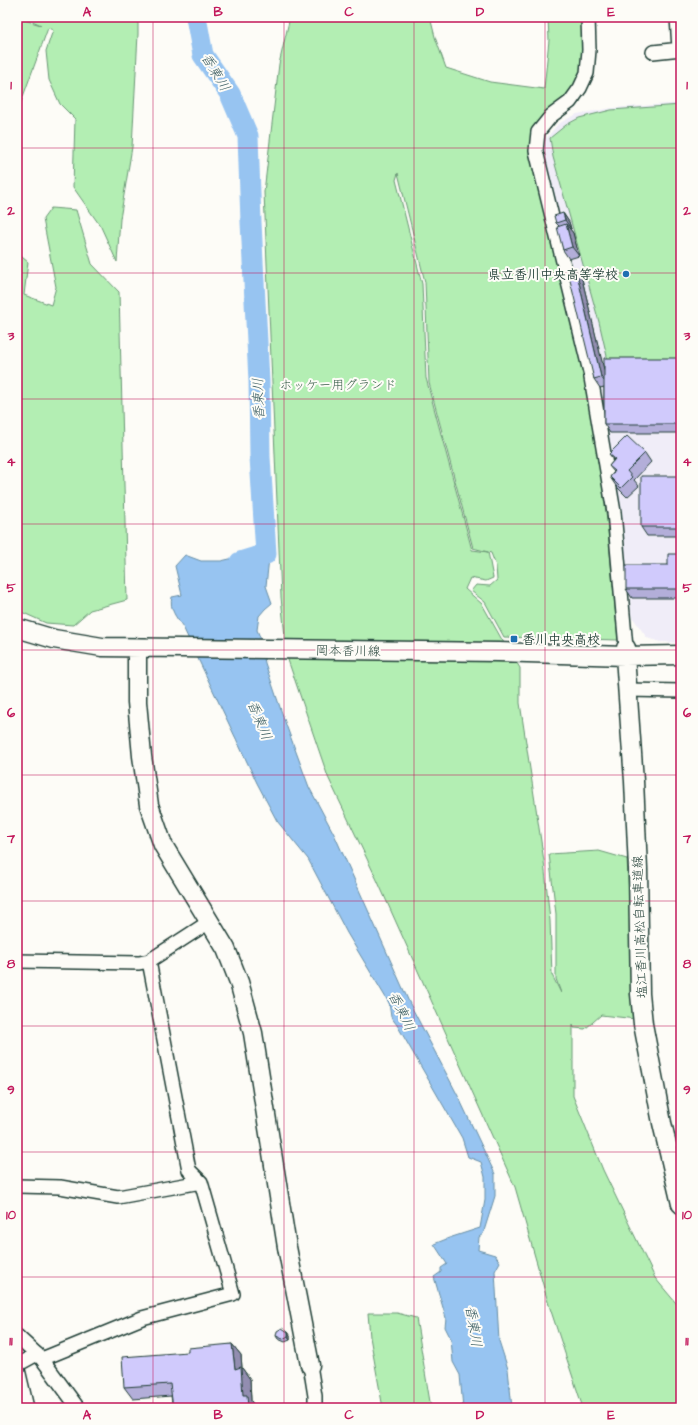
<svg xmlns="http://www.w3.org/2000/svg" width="698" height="1425" font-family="'Architects Daughter','Klee One',sans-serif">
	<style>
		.built { fill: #f0edf8 }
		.green { fill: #b3eeb3; stroke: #699674; fill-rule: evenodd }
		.water { fill: #97c4f1; stroke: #678ea5 }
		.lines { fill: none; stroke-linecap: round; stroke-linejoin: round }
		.river { stroke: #97c4f1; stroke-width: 21 }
		.street-casing { stroke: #1f3d34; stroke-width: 16 }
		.secondary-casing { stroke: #1f3d34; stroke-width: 21 }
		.street { stroke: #fdfcf7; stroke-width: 13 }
		.secondary { stroke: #fdfcf7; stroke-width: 18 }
		.wall { fill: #b3aed9; stroke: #1f3d34 }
		.shaded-wall { fill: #928db0; stroke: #1f3d34 }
		.building { fill: #d0cafc; stroke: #1f3d34 }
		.grid { fill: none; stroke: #c2185b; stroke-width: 1; stroke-opacity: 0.55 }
		.poi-dot { fill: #1f6fb2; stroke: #fdfcf7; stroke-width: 1.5 }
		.labels { text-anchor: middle; stroke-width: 4; stroke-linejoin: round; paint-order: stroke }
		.poi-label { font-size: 13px; font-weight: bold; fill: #1f3d34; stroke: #fdfcf7; text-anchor: end }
		.park-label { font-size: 13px; fill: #3d604d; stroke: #fdfcf7 }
		.street-label { font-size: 13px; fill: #1f3d34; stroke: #fdfcf7 }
		.water-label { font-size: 14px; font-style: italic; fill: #3d5f63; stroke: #fdfcf7 }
		.neatline { fill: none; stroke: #c2185b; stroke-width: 1.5 }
		.grid-label { font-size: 13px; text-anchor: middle; font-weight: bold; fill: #c2185b }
	</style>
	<rect width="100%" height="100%" fill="#fdfcf7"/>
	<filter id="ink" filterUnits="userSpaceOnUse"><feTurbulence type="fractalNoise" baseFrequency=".025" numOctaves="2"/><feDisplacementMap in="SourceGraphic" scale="8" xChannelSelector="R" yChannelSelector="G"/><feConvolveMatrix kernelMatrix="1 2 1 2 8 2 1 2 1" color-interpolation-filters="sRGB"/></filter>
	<g filter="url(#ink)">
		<path class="built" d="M681 103V643L660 642 647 638 631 615 629 584 622 570 542 158 545 140 558 124 577 114 612 108Z"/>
		<path class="green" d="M24 17H138V34L132 147 120 219 117 262 101 227 73 187 75 119 60 104 49 80 46 51 53 30 48 28 17 113V18L41 25Z
			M290 17H430L435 37 446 68 490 82 544 89 549 40 548 17H581L584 67 580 102 559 115 531 141 587 373 607 520 618 640 504 637 485 602 471 591 476 585 490 586 497 580 496 566 491 553 488 552 493 578 486 581 470 578 465 589 482 604 501 638 520 668V703L544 861 550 921 552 975 561 993 556 979V914L549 854 599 851 627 859 636 1019 601 1015 585 1029 574 1028 573 1025V1096L603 1170 655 1278 681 1309V1408H583L548 1302 515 1187 378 882 328 777 287 657 281 597 264 192 279 64ZM398 173 425 282 429 383 473 548 488 552 472 550 426 378 422 284 396 180Z
			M681 105V364L609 365 599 322 553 157 550 138 566 125 579 118 611 110Z
			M51 208 76 210 92 264 119 292 127 600 90 610 73 625 46 623 17 610V253L28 262 24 295 51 305 56 287 43 219Z
			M368 1313H397L416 1318 431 1408H383L370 1337Z"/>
		<path class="water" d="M251 554H266L269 558 266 586 272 603 265 609 259 616 257 630 260 637 265 663 285 722 309 787 334 834 409 1002 458 1096 495 1174V1196L483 1234 479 1237 478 1250 495 1255 500 1262 495 1271 499 1341 508 1369 512 1408H463L460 1375 453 1362 451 1339 445 1327 446 1318 434 1277 441 1272V1268L447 1264 434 1244 449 1238 480 1228 485 1200V1177L481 1162 468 1157 462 1138 397 1025 391 1017 389 1003 347 933 308 859 277 821 257 783 183 627C176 617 169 609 172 597L182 595 175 566 185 555 201 561H221Z"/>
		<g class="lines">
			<path class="river" d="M196 17 203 55 230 94 248 136 251 222 259 381 260 457 266 554 240 562"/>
			<defs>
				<path id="street" d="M588 17 589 50 587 73 580 88 570 102 551 116 538 132 536 151 590 372 614 512 626 648
					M677 17 679 49
					M653 52 681 49
					M627 690 681 691
					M17 961 139 963 149 961 209 922
					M17 1186 60 1187 118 1197 201 1182
					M17 1336 42 1359 78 1408
					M42 1359 142 1318 233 1294 201 1182 189 1170 149 961
					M310 1365 315 1396V1408
					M27 1408 17 1365 37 1354"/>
				<path id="secondary" d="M17 628 54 639 102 647 498 652 625 656 681 655
					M137 648V702L142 756 149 805 163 845 226 949 239 982 253 1033 287 1247 310 1365
					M626 648 625 656 634 781 638 869 640 994 643 1024 662 1123 681 1204"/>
			</defs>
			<use href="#street" class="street-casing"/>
			<use href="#secondary" class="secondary-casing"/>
			<use href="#street" class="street"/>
			<use href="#secondary" class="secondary"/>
		</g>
		<path class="wall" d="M563 213 569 222 571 229H570L573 233 579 256 569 259 563 250 559 226 556 223Z
			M582 279 604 371 681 358V433H610L604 424V387L600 388 594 379Z
			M681 449V536H647L641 527 680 476Z
			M645 453 651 462 634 480 639 486 627 497 616 486 610 477 614 472 609 466 614 460 609 454Z
			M681 554V598H632L626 589 668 565Z
			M288 1332 290 1335V1340L285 1342 278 1339 276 1336Z
			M232 1344 241 1355 242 1368 250 1379 251 1401 255 1407V1408H173L171 1396 133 1399 124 1387 188 1352Z"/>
		<path class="shaded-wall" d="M563 213 569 222 571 229 565 220Z
			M566 224 573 233 579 256 572 247Z
			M576 270 582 279 608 386 601 377Z
			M288 1332 290 1335V1340L288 1336Z
			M232 1344 241 1355 242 1368 250 1379 251 1401 255 1407V1408H248L243 1395 235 1369Z"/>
		<path class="building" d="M563 213 565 220 556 223 554 216Z
			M566 224 572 247 563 250 557 227Z
			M576 270 601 377 594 379 568 272Z
			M604 358H681V424H604Z
			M627 436 645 453 627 471 632 477 621 488 610 477 615 471 609 466 615 459 609 454Z
			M680 449H681V527H641V476H680Z
			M668 554H681V589H626V565H668Z
			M282 1328 288 1332V1336L283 1339 276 1336 277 1331Z
			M232 1344 235 1369 241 1367 243 1395H247L248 1408H173L170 1384 124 1387 122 1357 188 1352V1348Z"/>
	</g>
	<path class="grid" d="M153 17V1408M284 17V1408M414 17V1408M545 17V1408M17 148H681M17 273H681M17 399H681M17 524H681M17 650H681M17 775H681M17 901H681M17 1026H681M17 1152H681M17 1277H681"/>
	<g class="poi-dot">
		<circle cx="626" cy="274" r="4"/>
		<rect x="510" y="635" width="8" height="8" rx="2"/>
	</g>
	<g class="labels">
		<g class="poi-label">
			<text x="618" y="279">県立香川中央高等学校</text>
			<text x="522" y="644" text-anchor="start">香川中央高校</text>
		</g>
		<g class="park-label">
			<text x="338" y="389">ホッケー用グランド</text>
		</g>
		<g class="street-label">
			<text transform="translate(348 650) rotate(1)" y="5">岡本香川線</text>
			<text transform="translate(639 927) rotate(-92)" y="5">塩江香川高松自転車道線</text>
		</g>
		<g class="water-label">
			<text transform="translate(216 72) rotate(59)" y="5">香東川</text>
			<text transform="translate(258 399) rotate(-92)" y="5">香東川</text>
			<text transform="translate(260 720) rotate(68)" y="5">香東川</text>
			<text transform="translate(402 1011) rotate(64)" y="5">香東川</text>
			<text transform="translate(474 1326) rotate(81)" y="5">香東川</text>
		</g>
	</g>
	<rect width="698" height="1425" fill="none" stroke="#fdfcf7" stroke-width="44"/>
	<rect x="22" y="22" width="654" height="1381" class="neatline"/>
	<g class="grid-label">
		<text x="87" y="16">A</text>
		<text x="218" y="16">B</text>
		<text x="349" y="16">C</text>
		<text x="480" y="16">D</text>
		<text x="611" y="16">E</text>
		<text x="11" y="89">1</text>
		<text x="687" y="89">1</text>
		<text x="11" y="215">2</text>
		<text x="687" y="215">2</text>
		<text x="11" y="340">3</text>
		<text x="687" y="340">3</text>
		<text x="11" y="466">4</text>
		<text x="687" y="466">4</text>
		<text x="11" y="592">5</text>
		<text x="687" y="592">5</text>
		<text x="11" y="717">6</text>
		<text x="687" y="717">6</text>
		<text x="11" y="843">7</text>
		<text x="687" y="843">7</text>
		<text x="11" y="968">8</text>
		<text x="687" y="968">8</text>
		<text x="11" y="1094">9</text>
		<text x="687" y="1094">9</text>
		<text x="11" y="1219">10</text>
		<text x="687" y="1219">10</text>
		<text x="11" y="1345">11</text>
		<text x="687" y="1345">11</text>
		<text x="87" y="1419">A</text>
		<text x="218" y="1419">B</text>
		<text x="349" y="1419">C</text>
		<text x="480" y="1419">D</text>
		<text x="611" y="1419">E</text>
	</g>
</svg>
